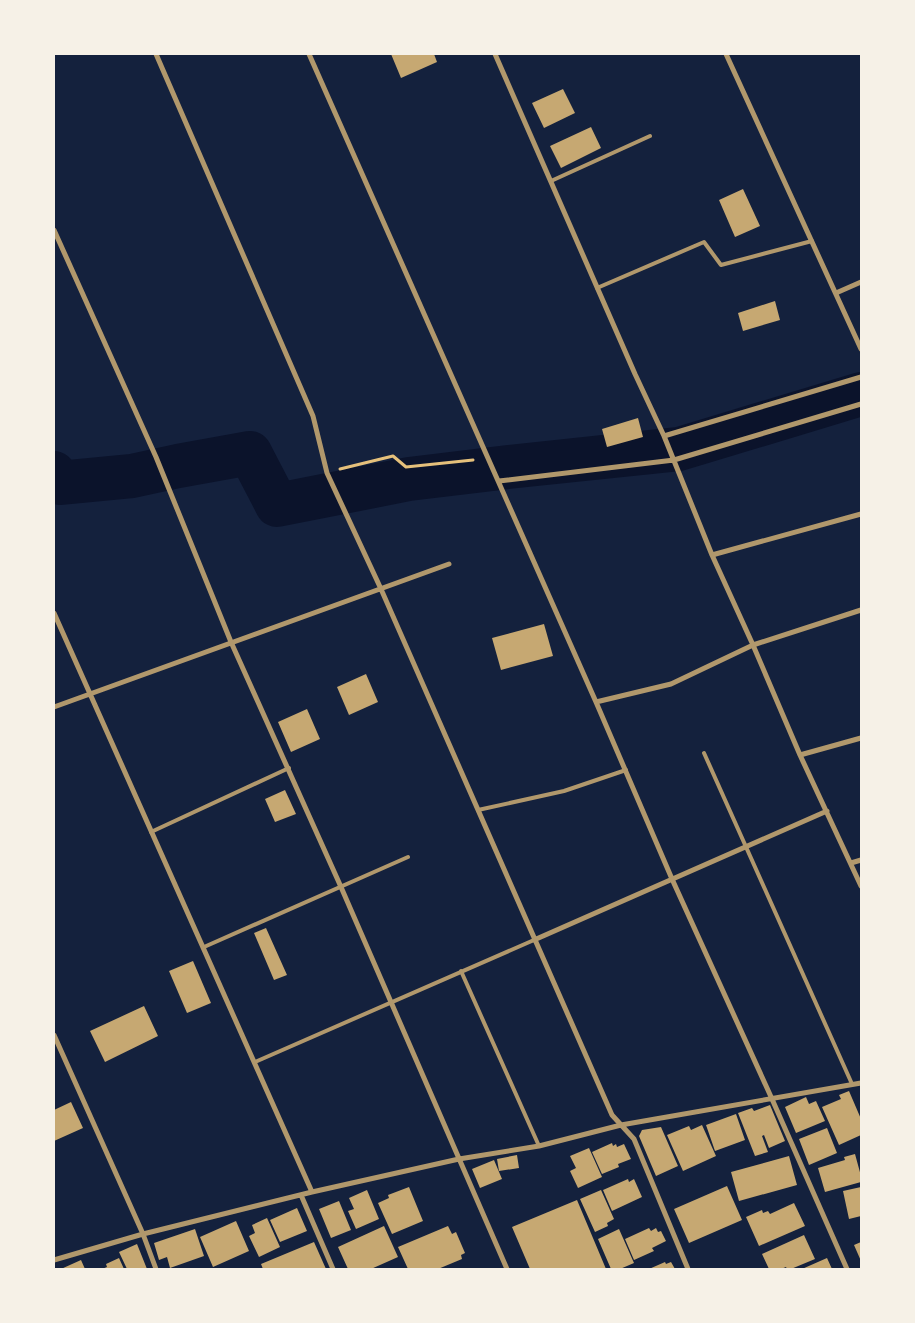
<svg xmlns="http://www.w3.org/2000/svg" width="915" height="1323" font-family="'Times New Roman',serif">
	<style>
		.lines { fill: none; stroke-linecap: round; stroke-linejoin: round }
		.river { stroke: #0b132b; stroke-width: 44 }
		.building { fill: #c6a872 }
		.path { stroke: #e5c07b; stroke-width: 3 }
		.service { stroke: #b1986c; stroke-width: 4 }
		.minor { stroke: #b1986c; stroke-width: 5 }
	</style>
	<rect width="100%" height="100%" fill="#14213d"/>
	<g class="lines">
		<path class="river" d="M54 473 59 483 132 476 178 466 250 453 277 505 409 479 508 467 679 449 861 394"/>
	</g>
	<path class="building" d="M391 54H434L437 62 401 78Z
		M563 89 575 113 544 128 532 103Z
		M591 127 601 148 561 168 550 146Z
		M743 189 760 226 735 237 719 200Z
		M775 301 780 320 743 331 738 313Z
		M638 418 643 437 607 447 602 429Z
		M544 624 553 656 501 670 492 638Z
		M366 674 378 702 349 715 337 687Z
		M307 709 320 739 291 752 278 722Z
		M285 790 296 814 275 822 265 799Z
		M266 928 287 975 274 980 254 933Z
		M193 961 211 1003 187 1013 169 971Z
		M144 1006 158 1036 105 1062 90 1031Z
		M849 1091 861 1119V1135L839 1145 822 1107 841 1099 839 1095Z
		M806 1097 809 1104 816 1101 825 1121 796 1133 785 1107Z
		M71 1102 83 1128 54 1141V1110Z
		M770 1105 785 1141 769 1148 764 1135 762 1136 768 1152 755 1156 738 1113 752 1108 754 1111Z
		M736 1114 745 1140 715 1151 706 1125Z
		M702 1125 716 1156 683 1171 667 1135 689 1126 691 1130Z
		M661 1127 678 1166 656 1176 639 1136 642 1130Z
		M827 1128 837 1153 809 1165 799 1139Z
		M612 1143 613 1146 616 1144 617 1147 624 1144 631 1159 618 1164 619 1167 602 1174 592 1152Z
		M589 1148 602 1177 578 1188 570 1171 576 1168 570 1156Z
		M855 1154 861 1176V1182L825 1192 818 1168 845 1160 844 1157Z
		M517 1155 519 1168 499 1171 497 1159Z
		M789 1156 797 1185 739 1201 731 1172Z
		M494 1160 502 1179 480 1188 472 1169Z
		M628 1179 629 1182 634 1179 642 1197 612 1211 603 1190Z
		M727 1186 742 1220 689 1243 674 1209Z
		M409 1187 423 1221 392 1234 378 1203 389 1198 388 1195Z
		M861 1187V1216L849 1219 843 1191Z
		M367 1190 379 1219 356 1229 348 1211 354 1209 349 1198Z
		M601 1190 614 1219 607 1223 608 1226 595 1232 580 1199Z
		M577 1200 606 1269H530L512 1227Z
		M339 1201 351 1230 331 1238 319 1209Z
		M794 1203 805 1226 759 1246 746 1217 762 1210 763 1213 768 1211 770 1214Z
		M297 1208 307 1231 280 1242 270 1220Z
		M267 1218 280 1247 259 1257 249 1236 255 1233 252 1225Z
		M236 1221 249 1251 213 1267 200 1237Z
		M384 1226 398 1257 371 1269H348L338 1247Z
		M448 1226 452 1234 456 1232 465 1253 461 1255 462 1259 438 1269H408L398 1247Z
		M649 1228 651 1231 656 1228 658 1232 661 1231 666 1241 652 1248 654 1251 634 1260 625 1239Z
		M195 1229 204 1256 170 1268 167 1257 159 1260 154 1243Z
		M619 1229 634 1263 620 1269H611L598 1239Z
		M804 1235 815 1259 791 1269H787L786 1267 781 1269H769L762 1254Z
		M314 1242 326 1269H263L261 1264Z
		M861 1242V1261L854 1245Z
		M137 1244 147 1269H127L119 1252Z
		M119 1258 124 1269H102L107 1267 106 1264Z
		M827 1258 832 1269H802Z
		M81 1260 85 1269H61Z
		M665 1262 666 1264 671 1262 675 1269H649Z"/>
	<g class="lines">
		<path class="path" d="M340 469 393 456 406 467 473 460"/>
		<path class="service" d="M551 181 650 136
			M597 288 704 242 721 265 812 241
			M704 753 852 1084
			M478 810 564 791 626 770
			M151 832 289 768
			M204 947 408 857
			M461 971 539 1146
			M255 1062 534 940"/>
		<path class="minor" d="M156 54 313 416 327 473 381 589 612 1115 634 1139 688 1269
			M309 54 596 702 672 879 772 1099 847 1269
			M495 54 635 374 664 436 712 555 753 645 800 755 861 886
			M726 54 861 349
			M54 230 156 457 231 642 341 887 507 1269
			M836 293 861 282
			M664 436 861 377
			M499 481 674 460 861 404
			M712 555 861 514
			M54 613 312 1192
			M596 702 671 684 753 645 861 610
			M54 707 449 564
			M800 755 861 738
			M851 863 861 860
			M534 940 827 811
			M54 1035 143 1234 156 1269
			M301 1195 333 1269
			M54 1260 143 1234 312 1192 459 1159 539 1146 621 1125 861 1083"/>
	</g>
	<rect width="915" height="1323" fill="none" stroke="#f6f1e7" stroke-width="110"/>
</svg>
